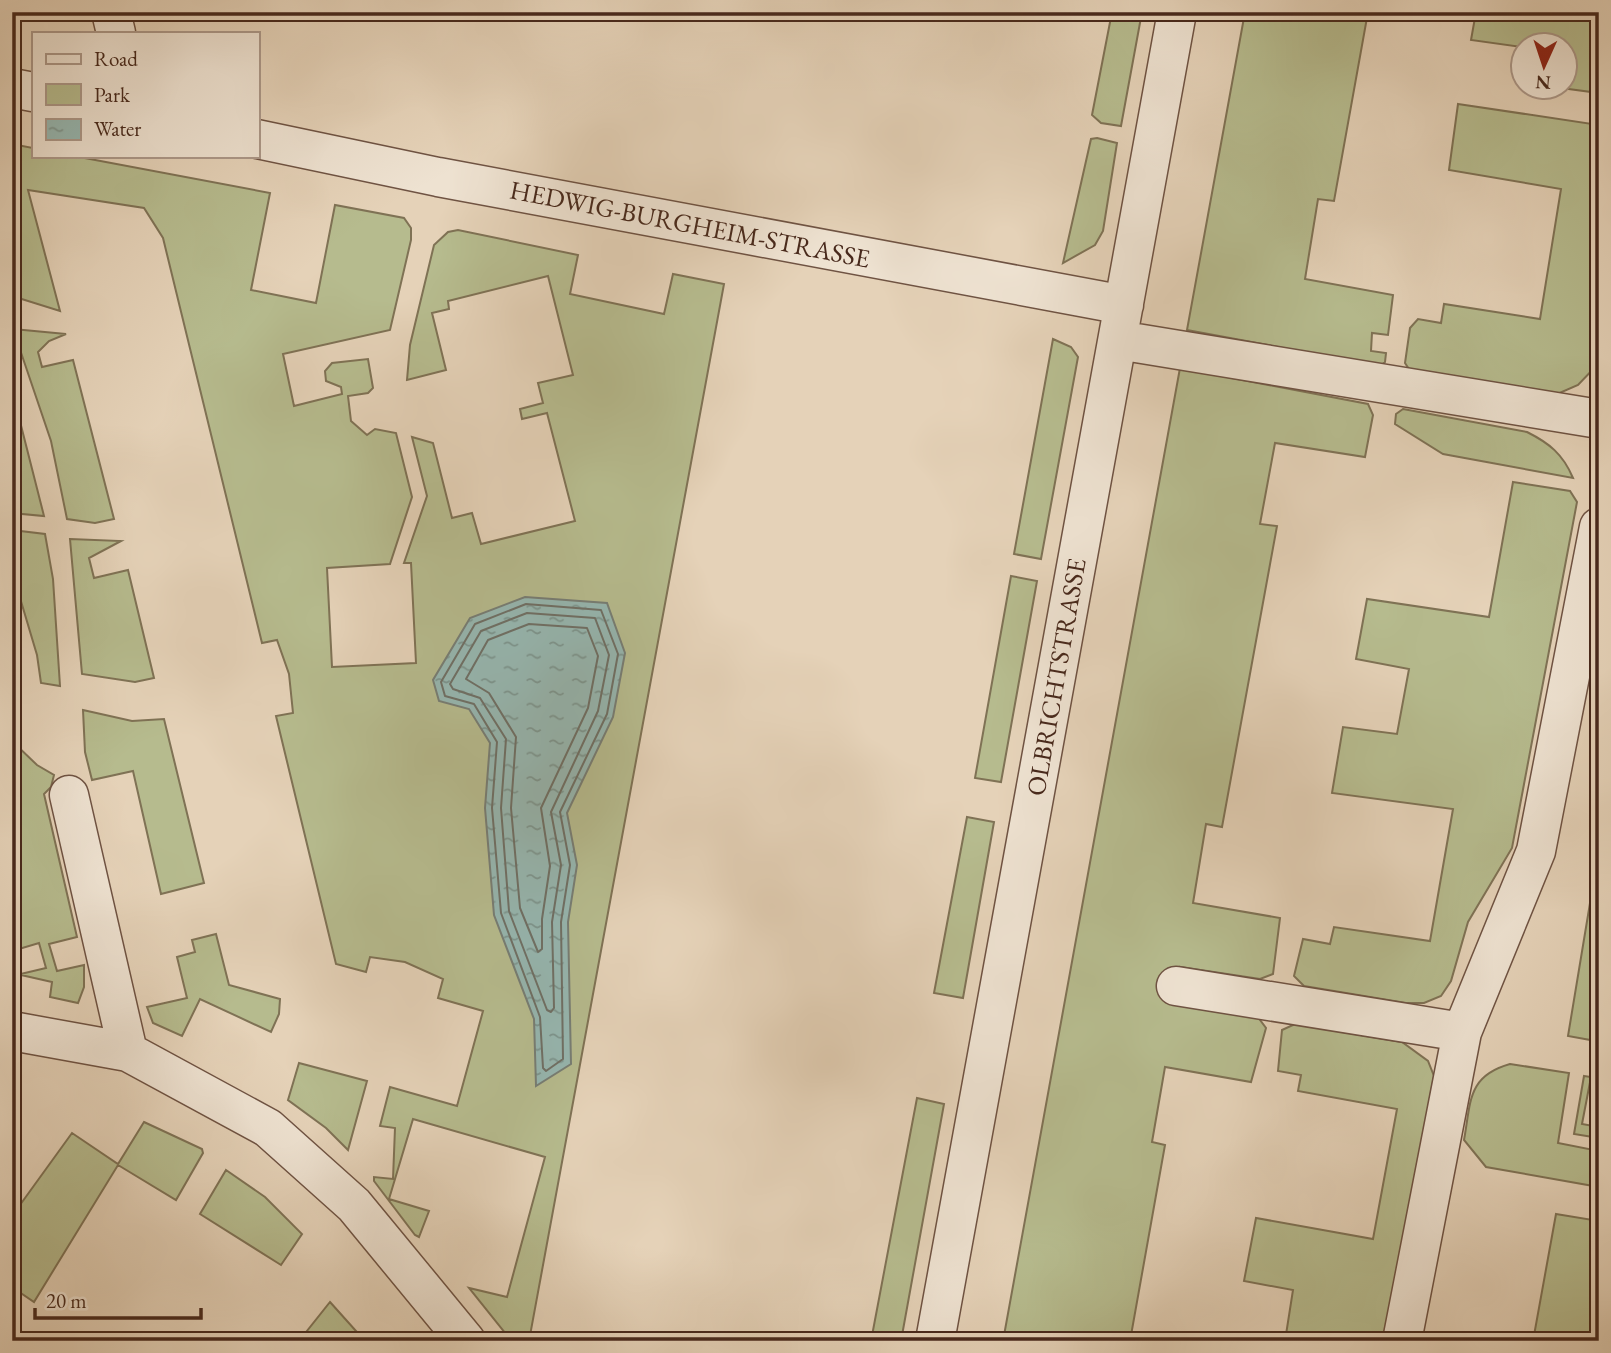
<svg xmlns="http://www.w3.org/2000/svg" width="1611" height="1353" font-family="'EB Garamond',serif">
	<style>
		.green { fill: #b6bb8e; stroke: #7f7255; stroke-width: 2 }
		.water { fill: url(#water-ripples); stroke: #777e75; stroke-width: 2 }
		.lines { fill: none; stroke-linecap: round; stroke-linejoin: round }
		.shore { stroke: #6f7066; stroke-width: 2 }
		.minor-casing { stroke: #6f5343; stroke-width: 41 }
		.minor { stroke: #eee2d1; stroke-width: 38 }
		.labels { text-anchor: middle; stroke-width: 5; stroke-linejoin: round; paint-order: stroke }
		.street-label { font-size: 26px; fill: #48291c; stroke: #eee2d1 }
	</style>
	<defs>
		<pattern id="water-ripples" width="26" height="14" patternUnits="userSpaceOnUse" patternTransform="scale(1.75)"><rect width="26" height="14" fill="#96b7b1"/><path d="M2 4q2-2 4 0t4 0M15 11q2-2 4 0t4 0" fill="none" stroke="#7c958f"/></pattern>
	</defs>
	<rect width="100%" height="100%" fill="#e5d2b8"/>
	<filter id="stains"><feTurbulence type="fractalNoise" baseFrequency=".00286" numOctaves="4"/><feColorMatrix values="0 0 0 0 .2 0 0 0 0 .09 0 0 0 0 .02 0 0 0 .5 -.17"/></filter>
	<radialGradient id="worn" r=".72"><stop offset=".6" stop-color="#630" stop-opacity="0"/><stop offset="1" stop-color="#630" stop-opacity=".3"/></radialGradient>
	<path class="green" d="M1112 12H1142L1121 126 1101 123 1092 115Z
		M1245 12H1368L1334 201 1318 199 1305 279 1393 295 1388 335 1372 333 1371 351 1386 353 1385 362 1380 366 1187 330Z
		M1476 12H1599V93L1561 88H1566V46H1524L1523 82 1516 81 1522 47 1471 40Z
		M1458 104 1599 125V363L1578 385 1555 395 1409 369 1405 363 1410 328 1418 319 1441 323 1444 304 1540 319 1561 189 1449 170Z
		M1097 138 1117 143 1103 231 1095 245 1063 263 1091 139Z
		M12 144 33 148V156H74L270 193 251 290 316 303 335 205 404 218 411 228V240L390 330 283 354 294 406 342 394 341 387 326 381 325 371 332 363 368 359 373 388 368 393 348 396 351 421 367 435 375 429 396 433 412 497 390 564 327 568 332 667 416 663 411 563H404L427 496 412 437 433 443 452 518 472 513 481 544 575 521 547 413 522 419 520 409 543 403 538 383 573 375 548 276 448 301 449 309 432 313 446 370 407 380 410 345 434 245 448 232 458 230 578 255 570 294 664 314 673 274 724 284 529 1341 510 1339 469 1288 507 1297 545 1157 413 1119 389 1199 429 1211 419 1237 415 1235 374 1181V1177L393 1179 395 1128 380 1126 390 1087 457 1106 483 1011 438 998 443 979 405 962 370 957 366 972 336 964 276 716 293 713 289 674 277 640 262 643 163 238 144 208 28 190 60 311 12 296Z
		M13 329 66 334 49 341 38 352 42 367 73 360 114 519 95 523 67 519 51 441Z
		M1053 339 1071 347 1078 357 1041 559 1014 554Z
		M1180 368 1368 404 1373 415 1365 457 1275 443 1260 524 1277 526 1222 827 1206 824 1193 903 1280 918 1273 974 1260 979 1180 967 1172 1004 1257 1016 1266 1028 1251 1082 1165 1067 1152 1142 1165 1145 1130 1341H1003Z
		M12 390 44 516 12 513Z
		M1403 409 1527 432C1549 443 1563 454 1573 478L1443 454 1395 424 1396 414Z
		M1513 482 1570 491 1577 502 1512 848 1468 922 1451 981 1441 996 1424 1003H1406L1304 986 1294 976 1303 939 1330 944 1334 927 1430 941 1453 809 1332 793 1343 727 1397 734 1409 669 1356 659 1367 599 1489 617Z
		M12 530 45 534 53 579 60 686 41 683 37 655 12 571Z
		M70 539 121 541 89 558 94 578 128 570 154 678 135 682 82 674Z
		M1011 576 1037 581 1001 782 975 778Z
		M83 710 132 721 164 719 204 883 161 894 133 771 92 780 85 752Z
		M12 741 37 765 54 775 51 787 44 794 77 937 49 944 57 971 84 965V987L78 1003 50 997 52 982 21 975 17 990 12 989V976L46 968 39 943 19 949 12 921Z
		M967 817 994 822 963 998 934 993Z
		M1594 879 1599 880V1024L1596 1041 1568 1036Z
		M216 934 229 985 280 999 279 1014 271 1032 200 999 182 1036 153 1023 147 1007 187 998 177 957 195 952 192 940Z
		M1295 1024 1402 1042 1428 1061 1434 1076 1385 1341H1285L1293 1290 1244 1281 1256 1218 1373 1239 1397 1109 1298 1091 1301 1075 1278 1071 1282 1030Z
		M299 1063 367 1081 348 1150 326 1128 288 1100Z
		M1510 1064 1569 1073 1558 1143 1599 1151V1187L1486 1167 1464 1140C1471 1102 1467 1076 1510 1064Z
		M1584 1076 1591 1077 1582 1124 1599 1127V1138L1574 1134Z
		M917 1098 944 1104 901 1341H871Z
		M144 1122 202 1149 203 1153 176 1200 118 1165 34 1302 12 1287V1216L72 1133 118 1164Z
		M226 1170 265 1197 302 1234 281 1265 200 1214Z
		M1556 1214 1599 1221V1341H1533Z
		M330 1302 365 1341H299Z"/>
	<path class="water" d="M525 597 607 603 625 653 613 717 567 813 577 865 568 922 571 1064 536 1086 534 1019 494 915 485 808 490 743 469 709 439 701 433 680 470 618Z"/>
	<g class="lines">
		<path class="shore" d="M526 604 601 610 618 654 607 714 560 812 570 865 561 922 563 1059 546 1071 543 1068 540 1017 501 913 492 808 497 742 474 704 445 696 441 682 475 624Z
			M527 613 595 618 609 655 598 711 551 812 561 865 552 922 554 1008 551 1012 547 1010 509 911 501 808 506 739 480 698 453 689 450 684 481 631Z
			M529 624 587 628 598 656 588 708 541 808 550 866 542 919V949L538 952 520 908 511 808 516 737 489 693 466 679 488 640Z"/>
		<defs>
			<path id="minor" d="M111 12 116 33
				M12 88 33 92
				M257 139 438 177 1124 305
				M1118 340 1599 419
				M69 795 128 1052
				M1176 986 1462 1032
				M12 1031 128 1052 268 1128 354 1205 466 1341
				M935 1341 1177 12
				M1402 1341 1462 1032 1536 851 1599 527"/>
		</defs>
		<use href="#minor" class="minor-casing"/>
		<use href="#minor" class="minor"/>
	</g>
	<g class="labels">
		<g class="street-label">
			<text transform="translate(690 224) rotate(11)" y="9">HEDWIG-BURGHEIM-STRASSE</text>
			<text transform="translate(1056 677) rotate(-80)" y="9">OLBRICHTSTRASSE</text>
		</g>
	</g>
	<rect width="1611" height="1353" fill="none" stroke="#e5d2b8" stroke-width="42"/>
	<rect x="14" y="14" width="1583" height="1325" fill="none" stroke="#48291c" stroke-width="3.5"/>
	<rect x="21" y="21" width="1569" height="1311" fill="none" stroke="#48291c" stroke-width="2"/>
	<rect x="32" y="32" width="228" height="126" fill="#eee2d1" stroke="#ac9889" stroke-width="2"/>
	<rect x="46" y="54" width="35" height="10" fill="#eee2d1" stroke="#ac9889" stroke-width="2"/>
	<text x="94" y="66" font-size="21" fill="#48291c">Road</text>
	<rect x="46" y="84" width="35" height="21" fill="#b6bb8e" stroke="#ac9889" stroke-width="2"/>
	<text x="94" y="102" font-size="21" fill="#48291c">Park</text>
	<rect x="46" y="119" width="35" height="21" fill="url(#water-ripples)" stroke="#ac9889" stroke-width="2"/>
	<text x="94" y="136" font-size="21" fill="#48291c">Water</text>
	<g transform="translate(1544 66) rotate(183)"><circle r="33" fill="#eee2d1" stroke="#ac9889" stroke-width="2"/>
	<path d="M0-5L12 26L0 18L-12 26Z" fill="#8f2418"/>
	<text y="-10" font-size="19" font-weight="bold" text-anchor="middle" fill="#48291c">N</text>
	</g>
	<path d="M35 1308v10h166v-10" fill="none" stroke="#48291c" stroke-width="3.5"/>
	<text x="46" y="1308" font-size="21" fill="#48291c" stroke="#eee2d1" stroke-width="5" paint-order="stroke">20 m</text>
	<rect width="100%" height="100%" filter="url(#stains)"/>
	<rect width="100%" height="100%" fill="url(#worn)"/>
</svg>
